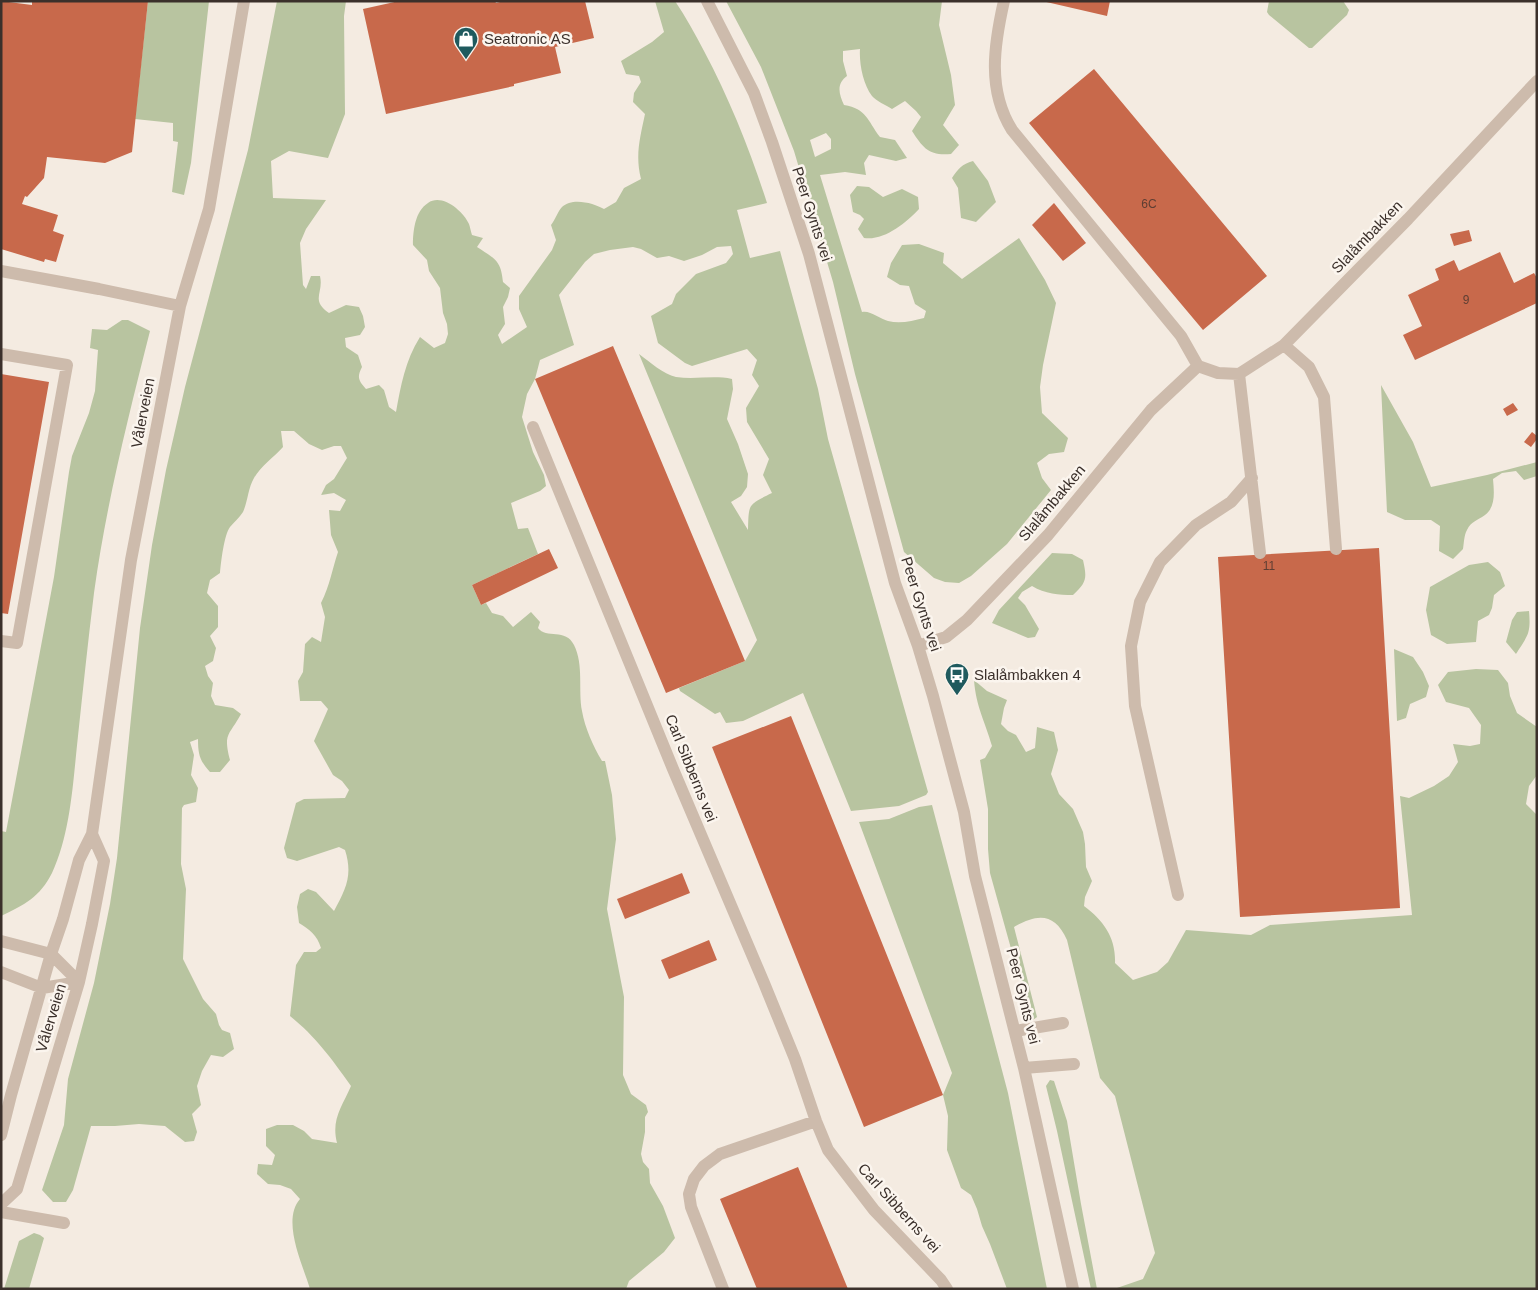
<svg xmlns="http://www.w3.org/2000/svg" width="1538" height="1290" font-family="Arial,sans-serif">
	<style>
		.green { fill: #b8c4a0; fill-rule: evenodd }
		.building { fill: #c8694b }
		.lines { fill: none; stroke-linecap: round; stroke-linejoin: round }
		.minor { stroke: #cdbbac; stroke-width: 12 }
		.labels { text-anchor: middle; stroke-width: 5; stroke-linejoin: round; paint-order: stroke }
		.number-label { font-size: 12px; fill: #5e3e33 }
		.poi-label { font-size: 15px; fill: #3b302b; stroke: #fbf5ee; text-anchor: start }
		.street-label { font-size: 15px; fill: #3b302b; stroke: #fbf5ee }
	</style>
	<rect width="100%" height="100%" fill="#f4ebe1"/>
	<path class="green" d="M148 1H209L191 163 184 195 172 192 178 142 173 141V123L135 119Z
		M277 1H346L344 16 345 114 328 158 289 151 271 161 273 198 326 200 306 229 300 243 303 285 306 289 311 276H320C324 293 310 300 329 313L346 305 359 307 363 316 365 327 360 335 345 338 346 347 358 355 362 367C357 377 358 380 366 389L379 385 384 390 389 407 396 412C401 385 405 361 420 337L434 348 445 343 448 334 447 324 443 313 440 288 429 271 427 260 413 245C413 231 415 211 428 203 442 193 463 211 469 224 470 227 471 232 472 235L483 238 477 247C495 259 501 260 503 282L510 288 508 297 503 307 505 324 498 335 502 344 527 327 519 309V296L552 250 556 240 551 225C555 220 558 211 562 207 572 197 594 203 604 209L616 202 624 188 641 179C635 155 640 138 645 114L633 102 634 93 641 82 639 76 626 74 621 61 652 42 664 32 655 1H675C686 17 695 34 704 51 730 100 750 150 767 203L737 210 750 258 780 251 818 389 828 439 928 792 926 795 899 806 851 811 803 693 743 721 726 723 720 712 715 714 680 691 679 688 745 661 757 640 639 354C650 362 663 374 676 377 695 380 713 375 732 379L733 389 727 419 738 444 748 474 747 487 741 496 731 502 748 530C749 504 747 505 772 493L763 475 769 459 747 422 746 408 759 386 752 375 757 360 747 349 692 366 685 363 658 343 651 316 672 304 676 294 696 274 726 263 733 254 731 246 717 247 702 255 684 261 669 256 657 258 641 249 633 247 610 250 594 254 585 262 559 295 574 345 540 360 535 379 527 394 522 417 533 452 544 475 546 486 540 491 511 503 518 529 528 528 538 554 472 585 481 605 486 603 492 613 503 616 513 627 531 612 540 622 538 628C546 639 566 628 574 645 584 665 578 690 582 711 585 728 593 746 602 761H605L612 795 616 839 607 909 624 997 623 1075 631 1094 646 1105 648 1112 645 1117V1132L641 1154 643 1162 649 1169 650 1183 663 1206 675 1238 664 1252 629 1281 626 1289H310C303 1265 281 1221 300 1199L291 1189 280 1185 268 1184 257 1174 258 1164 272 1165 275 1155 266 1146V1129L277 1125H293L304 1131 312 1139 337 1143C331 1119 342 1107 351 1086 331 1058 316 1037 290 1016L296 965 304 952H316L321 948C317 935 310 930 299 923L297 907 300 894 308 889 316 892 334 911C346 889 353 875 345 850L339 847 297 861 287 858 284 848 296 803 304 799 345 798 349 790 342 781 333 775 314 741 328 709 321 701H300L298 681 303 672 305 644 312 637 321 642 325 617 321 603C330 585 332 570 338 552L331 535 329 510 340 511 346 500 334 493 321 495 326 485 334 479 347 458 341 446H334L322 450 309 444 294 431H281L283 447C274 457 261 466 254 478 248 488 248 501 243 512 239 518 234 522 230 527 224 535 221 562 220 573L210 580 207 593 218 606V627L210 636 216 648 213 661 205 666 208 676 213 683 211 696 215 705 233 708 241 714C229 736 223 733 230 760L220 772H210C200 761 198 755 198 739L190 742 194 755 191 775 198 788 196 802 184 805 182 808 181 864 186 889 183 959 203 999 216 1014 219 1025 222 1030 230 1033 234 1049 223 1057 211 1055 202 1071 197 1086 201 1105 192 1114 197 1132 194 1141 185 1142 165 1126 139 1124 115 1126H91L73 1190 66 1202H53L42 1190 64 1125 68 1079 94 983 110 904 117 858 140 628 152 545 166 470 185 387 248 150Z
		M726 1H942L939 25 951 75 955 105 943 125 959 145 951 154C929 156 923 148 912 131L921 117 916 111 905 101 892 109C886 105 876 101 872 96 863 84 859 63 860 49L843 51V61L847 76C836 84 839 94 844 105 867 109 867 120 880 137L895 140 907 158 896 161 869 155 864 163 866 175 845 172 820 175 862 312C870 310 880 319 888 321 900 324 912 321 924 318L926 311 915 304 909 286 900 285 887 277 891 263 902 245 919 244 944 253 943 263 962 279 1019 238 1045 280 1056 303 1043 365 1040 387 1042 413 1068 438 1064 452 1049 454 1037 463 1042 478 1051 490 1007 544 971 576 959 583 945 582 934 578 904 552 855 374 833 282 794 151 761 67ZM826 133 831 139V149L815 157 810 140Z
		M1269 1H1343L1349 10 1347 15 1312 48H1309L1269 15 1267 12Z
		M973 161 988 181 996 202 976 222 961 218 958 188 952 178C958 169 962 164 973 161Z
		M857 186 869 187 883 197 902 189 918 197 919 209C906 223 884 241 864 238L858 229 864 219 860 215 853 212 850 195Z
		M122 320H128L150 331C128 418 106 505 94 593 88 641 83 689 78 736 73 781 71 832 52 873 40 897 24 905 1 916V831L6 832 54 577 69 472 72 456 89 413 95 391 98 350 90 348 92 329 107 330Z
		M1381 385 1413 442 1431 487 1487 475 1537 462V476L1524 480 1516 471 1502 473 1493 479C1494 491 1496 507 1485 515 1477 521 1471 521 1467 530 1464 535 1464 543 1463 549L1453 559 1439 551 1440 526 1431 520H1405L1387 512Z
		M1052 553 1072 554 1083 560C1087 578 1087 582 1073 595 1059 595 1045 594 1032 586L1022 592 1018 598 1025 605 1039 629 1035 637 1028 638 992 623 999 610Z
		M1488 562 1500 572 1505 586 1494 595 1492 608 1489 615 1478 621 1476 642 1447 644 1431 635 1426 610 1430 587 1469 565Z
		M1529 611C1531 634 1528 635 1516 654L1506 642 1512 620 1517 612Z
		M1394 649 1413 657 1423 672 1429 686 1426 697 1410 704 1406 718 1397 721Z
		M1476 669 1498 670 1508 683 1510 696 1517 713 1537 727V775L1529 786 1526 804 1537 815V1289H1114L1143 1279 1155 1253 1115 1096 1100 1078 1067 940C1055 913 1038 913 1014 927L1037 1017 1033 1020 1030 1017 990 873 988 849V809L980 760 985 758 992 746C985 721 976 707 974 680L987 691 1007 700 1004 708 1001 724 1008 731 1016 735 1026 752 1035 748 1037 727 1054 732 1058 750 1051 774 1059 794 1073 809 1083 832 1085 844 1086 867 1092 881 1085 897 1084 906C1104 921 1116 938 1115 963L1133 980 1157 972 1168 962 1186 930 1251 935 1270 925 1412 915 1400 796 1409 798 1434 786 1449 776 1458 762 1453 744 1470 746 1480 744 1481 725 1469 708 1446 702 1438 685 1448 672Z
		M932 805 1008 1093 1047 1289H1007L990 1244 982 1226 977 1209 971 1195 961 1188 947 1150 948 1116 943 1095 952 1073 859 822 889 819 919 807Z
		M1050 1080 1054 1081 1067 1121 1081 1204 1097 1289H1091L1057 1131 1046 1086Z
		M34 1233 40 1235 44 1238 29 1289H4L19 1241Z"/>
	<path class="building" d="M1 1 32 5V1H148L132 152 105 163 47 157 44 178 27 197 25 196 22 204 58 215 53 231 64 235 56 262 45 259 44 262 1 249Z
		M399 1H495L496 3 504 1H585L594 38 555 47 561 73 514 84V86L386 114 363 9Z
		M1042 1H1110L1107 16Z
		M1094 69 1267 276 1203 330 1029 123Z
		M1054 203 1086 243 1063 261 1032 225Z
		M1469 230 1472 241 1454 246 1450 234Z
		M1500 252 1514 283 1534 273 1537 278V303L1415 360 1403 335 1422 326 1408 295 1439 280 1435 269 1454 260 1459 271Z
		M613 346 745 661 666 693 535 379Z
		M1 374 49 382 8 614 1 613Z
		M1513 403 1518 410 1507 416 1503 409Z
		M1532 432 1537 436V439L1531 447 1524 442Z
		M1379 548 1400 908 1240 917 1218 557Z
		M549 549 558 568 481 605 472 585Z
		M791 716 943 1095 864 1127 712 747Z
		M682 873 690 893 625 919 617 899Z
		M709 940 717 960 669 979 661 960Z
		M798 1167 848 1289H757L720 1199Z"/>
	<g class="lines">
		<path class="minor" d="M707 1 754 93 772 142 809 254 895 583 918 646 933 696 964 812 975 876 1024 1068 1073 1289
			M1004 1C994 45 987 90 1012 130L1181 336 1198 366 1218 373 1239 374 1284 345 1408 219 1537 81
			M1 271 99 289 180 306
			M1284 345 1309 367 1324 397 1336 549
			M1 354 67 365 17 643 1 641
			M1239 374 1260 553
			M533 427 673 769 764 983 795 1059 816 1121 828 1150 874 1210 941 1280 947 1289
			M918 646 946 637 967 620 1048 535 1151 410 1198 366
			M1178 895 1135 706 1131 646 1140 602 1160 562 1196 525 1231 502 1252 478
			M1 941 51 954 79 982
			M1 972 42 988 79 982
			M1015 1031 1063 1023
			M1024 1068 1074 1064
			M1 1135 11 1095 51 954 63 919 79 860 92 834 131 560 180 306 209 209 244 1
			M1 1204 17 1189 79 982 92 924 104 861 92 834
			M1 1212 64 1223
			M723 1289 691 1207 689 1194 694 1179 704 1166 720 1154 816 1121"/>
	</g>
	<defs>
		<symbol id="shop-pin" viewBox="-11 -11 22 30"><path d="M0 17L-7.5 6A9.5 9.5 0 1 1 7.5 6Z" fill="#1f5a5e" stroke="#fbf5ee"/><path d="M-5-2.5h2.3a2.7 3.5 0 0 1 5.4 0H5L5.5 6h-11ZM-1.5-2.5h3a1.5 2.3 0 0 0-3 0Z" fill="#fff"/></symbol>
		<symbol id="bus-pin" viewBox="-11 -11 22 30"><path d="M0 17L-7.5 6A9.5 9.5 0 1 1 7.5 6Z" fill="#1f5a5e" stroke="#fbf5ee"/><path d="M-5-6H5V4H4V6H2V4H-2V6H-4V4H-5ZM-3.5-4V0h7V-4ZM-3.5 1.2v1.5H-2V1.2ZM2 1.2v1.5H3.5V1.2Z" fill="#fff"/></symbol>
	</defs>
	<g fill-rule="evenodd">
		<use href="#shop-pin" x="452" y="25" width="28" height="38"/>
		<use href="#bus-pin" x="943" y="661" width="28" height="38"/>
	</g>
	<g class="labels">
		<g class="number-label">
			<text x="1149" y="208">6C</text>
			<text x="1466" y="304">9</text>
			<text x="1269" y="570">11</text>
		</g>
		<g class="poi-label">
			<text x="484" y="44">Seatronic AS</text>
			<text x="974" y="680">Slalåmbakken 4</text>
		</g>
		<g class="street-label">
			<text transform="translate(812 214) rotate(72)" y="5">Peer Gynts vei</text>
			<text transform="translate(1367 237) rotate(-46)" y="5">Slalåmbakken</text>
			<text transform="translate(143 413) rotate(-79)" y="5">Vålerveien</text>
			<text transform="translate(1052 503) rotate(-50)" y="5">Slalåmbakken</text>
			<text transform="translate(921 604) rotate(72)" y="5">Peer Gynts vei</text>
			<text transform="translate(691 768) rotate(68)" y="5">Carl Sibberns vei</text>
			<text transform="translate(1023 996) rotate(76)" y="5">Peer Gynts vei</text>
			<text transform="translate(51 1018) rotate(-73)" y="5">Vålerveien</text>
			<text transform="translate(899 1208) rotate(48)" y="5">Carl Sibberns vei</text>
		</g>
	</g>
	<rect width="1538" height="1290" fill="none" stroke="#3b302b" stroke-width="5"/>
</svg>
